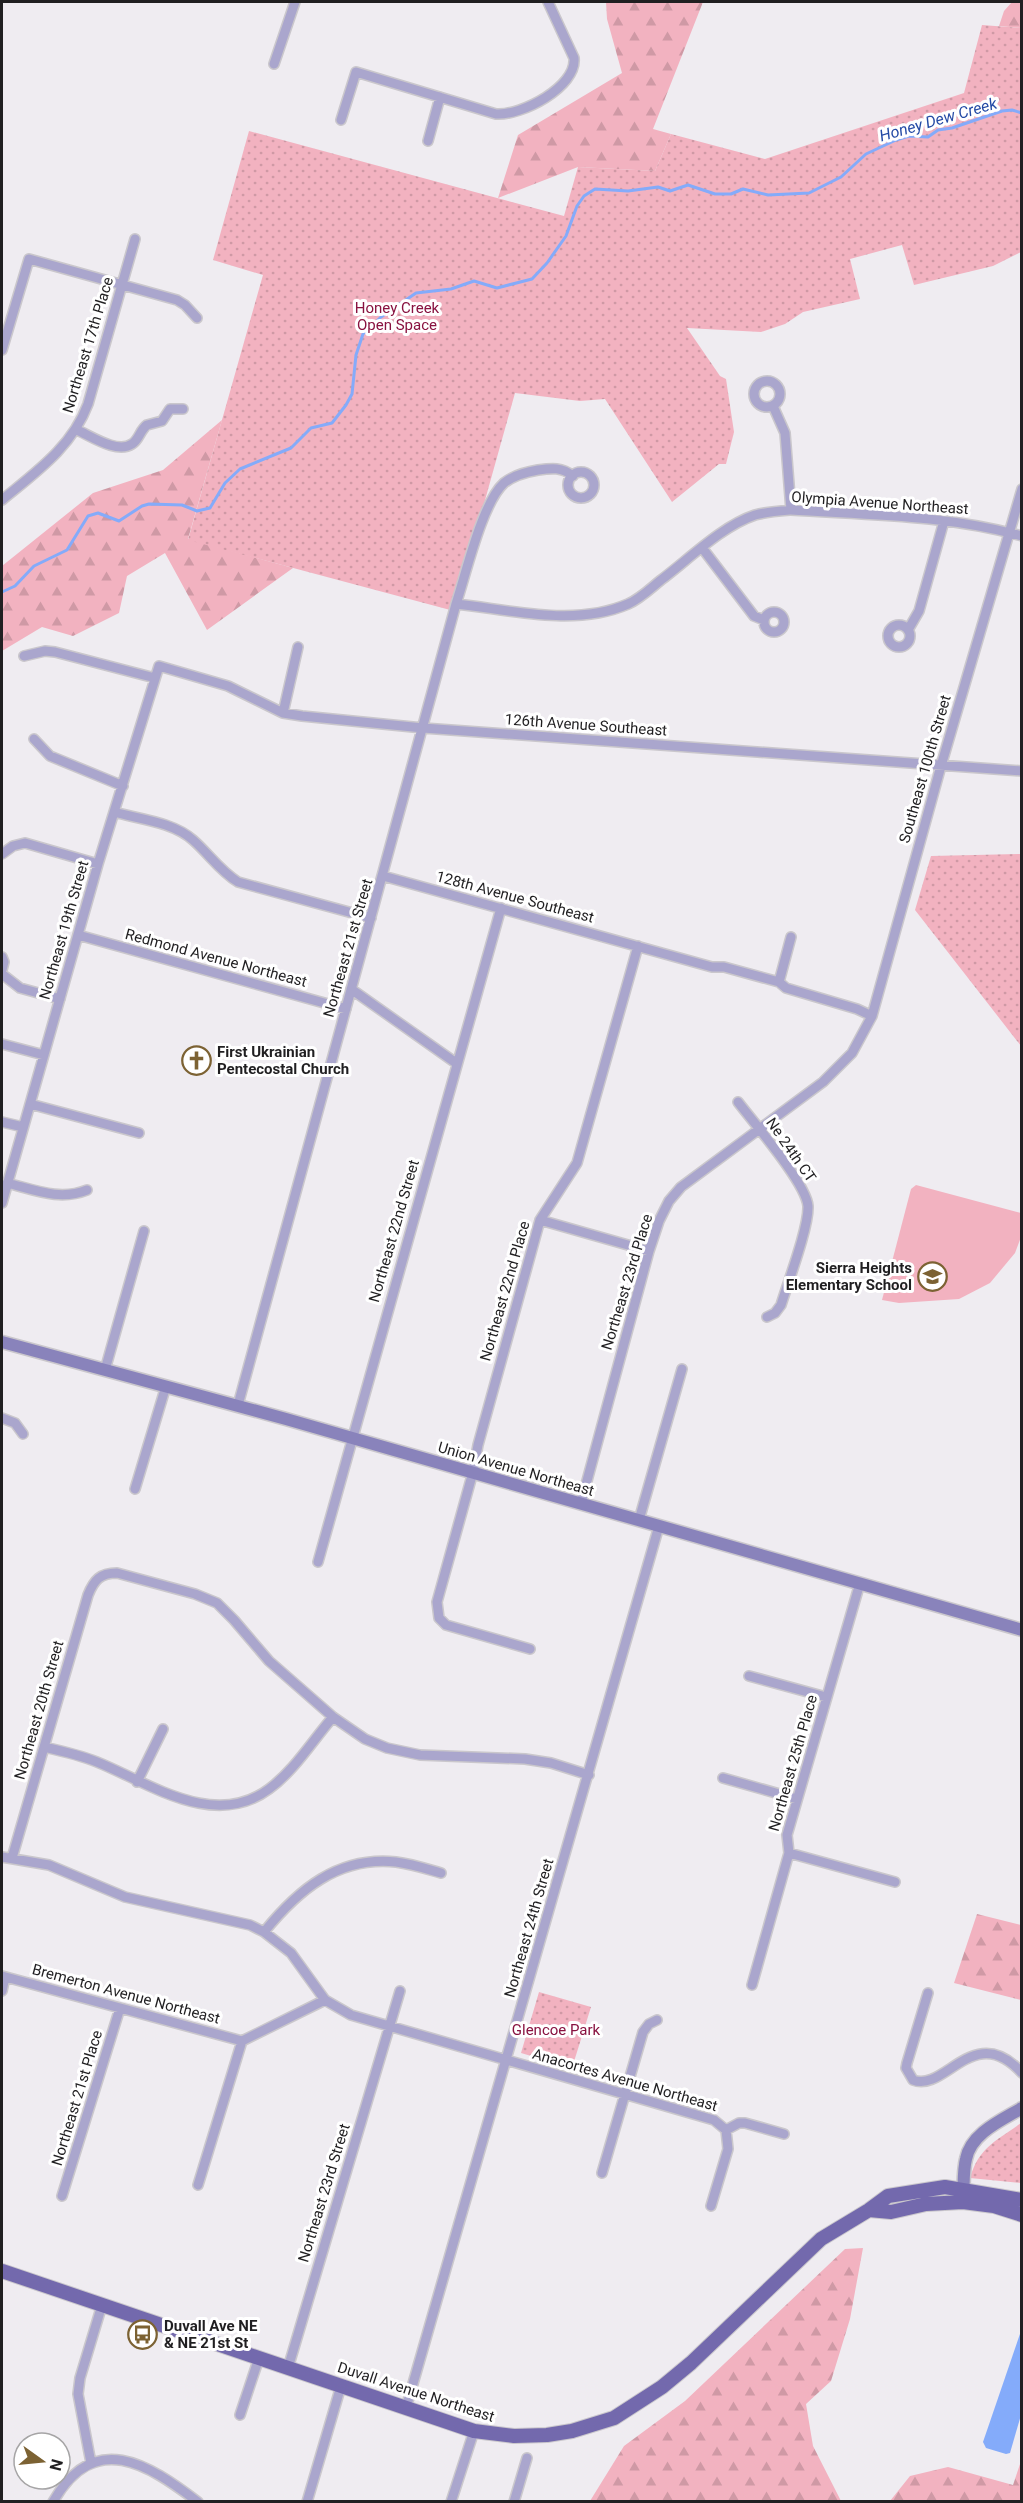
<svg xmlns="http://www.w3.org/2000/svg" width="1023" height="2503" font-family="Roboto,sans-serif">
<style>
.grass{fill:#f2b2c0}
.forest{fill:url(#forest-firs)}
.park{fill:url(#park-dots)}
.water{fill:#84abfa}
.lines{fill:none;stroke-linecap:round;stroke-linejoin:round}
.stream{stroke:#84abfa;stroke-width:3}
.street-casing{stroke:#cac7cc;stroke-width:12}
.secondary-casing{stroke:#cac7cc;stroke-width:15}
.primary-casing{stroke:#cac7cc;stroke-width:16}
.street{stroke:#aaa6cd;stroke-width:9}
.secondary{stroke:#8983bb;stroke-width:12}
.primary{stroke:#7369ad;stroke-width:14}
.labels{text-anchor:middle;stroke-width:6;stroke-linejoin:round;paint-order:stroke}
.park-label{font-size:15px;fill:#881240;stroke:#fff}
.street-label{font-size:15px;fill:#201f21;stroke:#fff}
.poi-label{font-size:15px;font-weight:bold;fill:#201f21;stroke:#fff;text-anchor:start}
.water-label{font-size:16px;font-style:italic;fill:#244aa5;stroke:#fff}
</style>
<defs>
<pattern id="forest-firs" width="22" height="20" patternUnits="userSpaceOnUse" patternTransform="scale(1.5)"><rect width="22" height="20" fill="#f2b2c0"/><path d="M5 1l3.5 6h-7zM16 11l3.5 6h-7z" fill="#cf99a5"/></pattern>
<pattern id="park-dots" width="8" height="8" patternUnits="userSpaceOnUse" patternTransform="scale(1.5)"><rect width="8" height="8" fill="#f2b2c0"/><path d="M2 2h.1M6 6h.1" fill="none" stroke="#cf99a5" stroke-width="1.8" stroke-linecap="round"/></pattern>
</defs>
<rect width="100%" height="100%" fill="#efecf1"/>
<path class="grass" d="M916,1185L1021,1213V1237L1015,1253L990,1283L959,1299L899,1303L882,1300L911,1189Z"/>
<path class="forest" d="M606,2H703L653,129L671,134L655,171L578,167L498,198L518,135L622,73L607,19Z
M1012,2H1021V28L999,26L1004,11Z
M222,420L188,539L293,568L207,630L165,553L127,576L119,613L73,636L42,627L2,651V566L93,493L163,470Z
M977,1914L1021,1925V2000L954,1983Z
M863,2248L850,2319L831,2381L806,2404L813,2446L841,2501H590L624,2446L685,2401L845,2249Z
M1021,2461V2501H886H890L910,2476L948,2467L1013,2485Z"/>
<path class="park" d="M982,25L1021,28V252L993,266L914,285L902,245L850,259L860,299L803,312L785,324L761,332L687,328L720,376L726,379L734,432L726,464H719L672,502L605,399L580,401L515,393L454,611L188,540L263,275L213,260L249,131L564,216L578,167L655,171L671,134L765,159L964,93Z
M1021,854H1022L1021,1046L915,910L931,856Z
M539,1992L591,2007L572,2068L521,2053Z
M1021,2123V2183L970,2178C979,2147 996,2141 1021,2123Z"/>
<path class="water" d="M1021,2331V2415L1010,2453L1006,2454L986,2448L983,2442Z"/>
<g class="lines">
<path class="stream" d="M2,592L15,586L34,566L67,550L88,516L98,513L119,521L142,506L149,504L182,505L197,511L210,508L225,483L240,469L291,448L311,428L332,423L346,405L352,394L356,355L363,334L381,317L416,293L451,289L474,281L497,288L532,279L547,263L566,236L577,206L584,196L595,189L628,191L658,187L670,191L688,185L715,194H731L743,189L768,195L809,193L841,177L866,154L896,140L909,136L928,137L938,130L952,128L1002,111L1012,110L1022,113"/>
<defs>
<path id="street" d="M274,64L295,2
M341,120L356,72L496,114C521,116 577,87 574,58L548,2
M428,141L440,97
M2,350L29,259L177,300L185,305L197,318
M754 394a13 13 0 1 1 26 0a13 13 0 1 1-26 0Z
M773,406L785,433L791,510
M77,430C91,436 117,454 132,444C139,440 140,430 147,425L162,421L170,409H183
M568 485a13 13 0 1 1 26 0a13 13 0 1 1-26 0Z
M2,500C36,472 72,447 88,404L135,239
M703,549L754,616L764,620
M456,604C512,610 575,627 628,604C640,599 651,588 661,580C689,559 722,526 755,515C766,512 779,511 791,510C868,515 947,515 1022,536
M764 622a10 10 0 1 1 20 0a10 10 0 1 1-20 0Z
M888 636a11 11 0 1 1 22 0a11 11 0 1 1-22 0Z
M908,630L919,611L944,521
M24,656L45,651L55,652L155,678
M283,713L298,647
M34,739L50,756L123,786
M114,812C139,819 173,822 193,840C209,854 220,871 238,882L371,918
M2,854L13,846L25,843L98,864
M383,876L712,967H724L779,982L786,988L857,1009L872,1016
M78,935L346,1009
M2,957L4,962L2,970
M2,974L20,988L60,999
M779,982L791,937
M351,989L456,1063
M2,1044L44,1055
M738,1102C754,1123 806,1183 808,1206C809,1227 788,1282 781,1305L775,1313L767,1317
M30,1104L139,1133
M2,1122L23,1127
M7,1183C35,1190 60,1201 87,1190
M2,1203L98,864L159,666L228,686L283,713L302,716L423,728L1022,771
M540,1220L649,1251
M105,1370L144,1231
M238,1405L456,604C466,574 482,503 504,483C514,475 526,472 538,470C552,468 562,467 573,476
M2,1418L15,1423L23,1434
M135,1489L166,1386
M581,1503L649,1251L659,1221L669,1201L681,1187L823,1082L852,1053L872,1016L941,766L1022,489
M639,1520L682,1369
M318,1562L501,908
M530,1649L446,1625L439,1618L437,1602L473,1472L478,1445L540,1220L577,1163L638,946
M749,1676L826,1697
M44,1747C62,1751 80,1755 97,1762C149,1783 214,1830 269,1789C294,1771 313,1740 333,1717
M723,1778L797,1799
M137,1782L163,1729
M789,1853L895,1882
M2,1857L49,1865L125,1897L250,1925L264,1932L291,1953L325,2000L351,2015L714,2120L726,2130L739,2123H745L784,2134
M12,1858L88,1595C94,1580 100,1573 117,1573L195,1594L217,1603L234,1620L269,1661L333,1717L365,1739L387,1748L420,1755L525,1759L551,1763L589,1775
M264,1932C298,1890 338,1856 396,1862C412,1864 427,1869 441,1873
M2,1976L242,2041
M752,1985L789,1853L787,1835L860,1583
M2,1991L5,1977
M928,1993L907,2063L906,2068L913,2080C945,2093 974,2020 1022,2073
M242,2041L325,2000
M602,2173L643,2032L649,2024L657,2020
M198,2185L242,2041
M62,2196L120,2008
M711,2206L728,2149L726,2130
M288,2368L400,1991
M406,2408L659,1526
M240,2415L259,2358
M91,2463L78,2394L80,2378L102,2305
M53,2502C94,2429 148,2464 198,2502
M307,2502L341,2386
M451,2502L474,2431
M514,2502L527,2458"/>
<path id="secondary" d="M2,1342L286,1419L1022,1630
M963,2198C964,2185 963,2171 966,2159C971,2133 1002,2120 1022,2108"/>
<path id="primary" d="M869,2210L891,2212L926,2204L963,2202L994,2206L1022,2215
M2,2271L474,2431L514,2436L547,2435L572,2431L614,2418L662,2387L691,2363L821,2239L869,2210L888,2196L945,2187L1022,2200"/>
</defs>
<use href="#street" class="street-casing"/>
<use href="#secondary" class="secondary-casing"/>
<use href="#primary" class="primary-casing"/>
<use href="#street" class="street"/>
<use href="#secondary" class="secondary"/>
<use href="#primary" class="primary"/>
</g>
<defs>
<symbol id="church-ring" viewBox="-11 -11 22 22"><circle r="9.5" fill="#fff" stroke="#7c6233" stroke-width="1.5"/><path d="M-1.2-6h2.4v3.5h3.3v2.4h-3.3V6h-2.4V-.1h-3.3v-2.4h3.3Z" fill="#7c6233"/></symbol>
<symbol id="school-ring" viewBox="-11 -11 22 22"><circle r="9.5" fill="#fff" stroke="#7c6233" stroke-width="1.5"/><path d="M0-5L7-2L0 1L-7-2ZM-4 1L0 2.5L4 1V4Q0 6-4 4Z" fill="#7c6233"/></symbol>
<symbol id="bus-ring" viewBox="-11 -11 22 22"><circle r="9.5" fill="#fff" stroke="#7c6233" stroke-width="1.5"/><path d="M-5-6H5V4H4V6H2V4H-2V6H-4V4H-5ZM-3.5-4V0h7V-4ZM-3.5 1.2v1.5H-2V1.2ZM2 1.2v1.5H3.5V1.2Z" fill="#7c6233"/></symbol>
</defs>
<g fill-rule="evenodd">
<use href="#church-ring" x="180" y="1044" width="33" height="33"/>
<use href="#school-ring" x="916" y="1260" width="33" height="33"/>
<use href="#bus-ring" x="126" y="2318" width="33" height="33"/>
</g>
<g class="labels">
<g class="park-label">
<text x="397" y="313">Honey Creek<tspan x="397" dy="17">Open Space</tspan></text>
<text x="556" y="2035">Glencoe Park</text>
</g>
<g class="street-label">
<text transform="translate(88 345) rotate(-73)" y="5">Northeast 17th Place</text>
<text transform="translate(880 503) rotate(4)" y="5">Olympia Avenue Northeast</text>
<text transform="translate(586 725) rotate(4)" y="5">126th Avenue Southeast</text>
<text transform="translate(925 769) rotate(-74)" y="5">Southeast 100th Street</text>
<text transform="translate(515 897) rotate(15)" y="5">128th Avenue Southeast</text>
<text transform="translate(64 930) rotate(-74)" y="5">Northeast 19th Street</text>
<text transform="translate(348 948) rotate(-74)" y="5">Northeast 21st Street</text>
<text transform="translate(216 958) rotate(15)" y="5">Redmond Avenue Northeast</text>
<text transform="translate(791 1150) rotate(55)" y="5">Ne 24th CT</text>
<text transform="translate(394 1231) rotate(-74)" y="5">Northeast 22nd Street</text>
<text transform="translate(627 1282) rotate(-73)" y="5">Northeast 23rd Place</text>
<text transform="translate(505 1291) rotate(-74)" y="5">Northeast 22nd Place</text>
<text transform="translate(516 1469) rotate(16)" y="5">Union Avenue Northeast</text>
<text transform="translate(39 1710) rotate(-74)" y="5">Northeast 20th Street</text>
<text transform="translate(793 1763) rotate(-74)" y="5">Northeast 25th Place</text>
<text transform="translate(529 1928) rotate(-74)" y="5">Northeast 24th Street</text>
<text transform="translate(126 1994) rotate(15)" y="5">Bremerton Avenue Northeast</text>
<text transform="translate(625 2080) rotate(16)" y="5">Anacortes Avenue Northeast</text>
<text transform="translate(77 2098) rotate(-73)" y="5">Northeast 21st Place</text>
<text transform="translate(324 2193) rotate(-73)" y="5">Northeast 23rd Street</text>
<text transform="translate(416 2392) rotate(18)" y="5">Duvall Avenue Northeast</text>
</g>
<g class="poi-label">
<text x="217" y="1057">First Ukrainian<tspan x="217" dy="17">Pentecostal Church</tspan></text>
<text x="912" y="1273" text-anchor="end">Sierra Heights<tspan x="912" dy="17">Elementary School</tspan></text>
<text x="164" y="2331">Duvall Ave NE<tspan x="164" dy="17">&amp; NE 21st St</tspan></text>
</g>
<g class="water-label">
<text transform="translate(938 119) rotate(-16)" y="6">Honey Dew Creek</text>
</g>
</g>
<rect width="1023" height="2503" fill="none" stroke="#201f21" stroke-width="6"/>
<g transform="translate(42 2461) rotate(105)"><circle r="28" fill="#ffffff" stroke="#a6a5a6" stroke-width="1.5"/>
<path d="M0-4.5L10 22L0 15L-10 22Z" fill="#7c6233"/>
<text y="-9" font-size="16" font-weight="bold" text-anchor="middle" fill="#201f21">N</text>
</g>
</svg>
